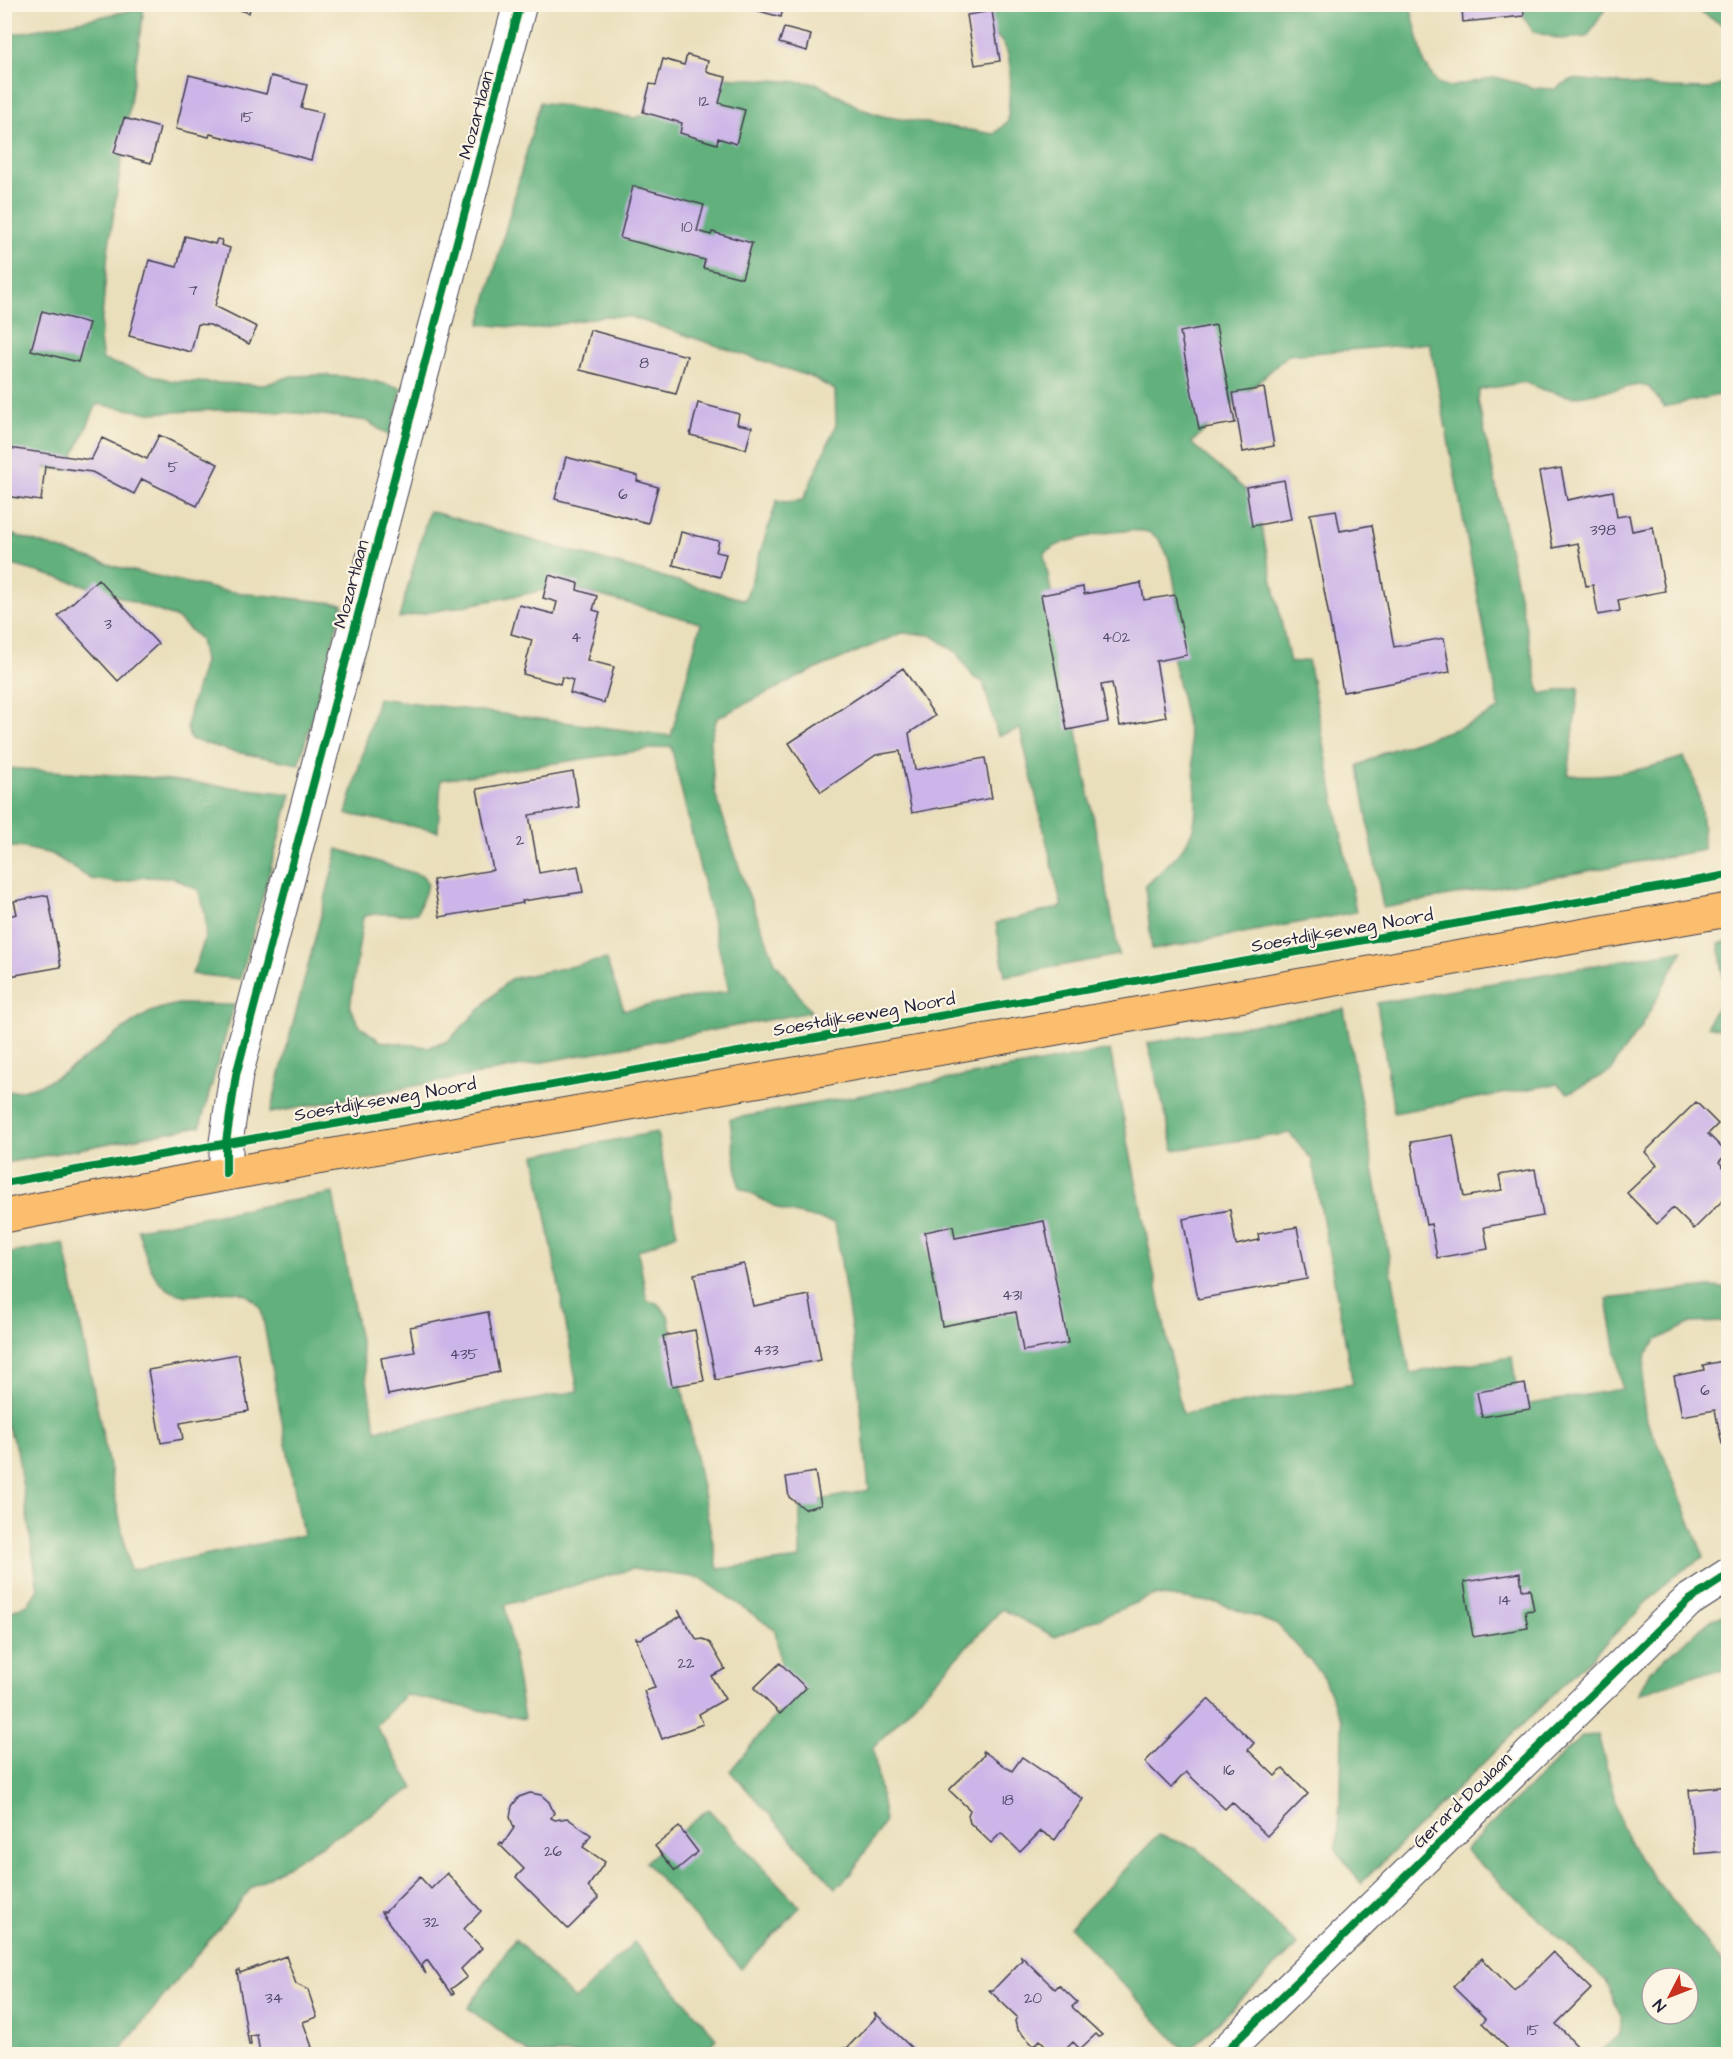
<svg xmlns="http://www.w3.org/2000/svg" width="1733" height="2059" font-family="'Architects Daughter',sans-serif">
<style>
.forest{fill:#62b17d;stroke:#426a5c;stroke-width:1.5;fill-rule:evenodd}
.building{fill:#ccb5e8}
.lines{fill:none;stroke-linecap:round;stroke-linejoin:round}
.minor-casing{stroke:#403e4e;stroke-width:35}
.major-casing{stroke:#403e4e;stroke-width:35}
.minor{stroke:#fff;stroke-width:33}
.major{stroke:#fabe6e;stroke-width:33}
.cycleway-casing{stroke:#fcf5e5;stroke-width:11}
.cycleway{stroke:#00873e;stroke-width:8}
.labels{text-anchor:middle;stroke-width:4.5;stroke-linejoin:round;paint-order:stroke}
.number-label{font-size:15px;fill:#4c4766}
.street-label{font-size:18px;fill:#22223b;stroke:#fcf5e5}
</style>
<rect width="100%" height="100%" fill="#fcf5e5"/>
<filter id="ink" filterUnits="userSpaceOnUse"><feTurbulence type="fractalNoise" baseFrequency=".0167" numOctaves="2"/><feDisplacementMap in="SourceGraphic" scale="12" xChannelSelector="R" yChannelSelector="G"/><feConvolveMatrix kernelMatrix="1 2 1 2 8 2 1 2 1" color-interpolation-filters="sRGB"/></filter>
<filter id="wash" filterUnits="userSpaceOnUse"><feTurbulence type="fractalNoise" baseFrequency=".008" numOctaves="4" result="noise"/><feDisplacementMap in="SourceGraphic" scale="24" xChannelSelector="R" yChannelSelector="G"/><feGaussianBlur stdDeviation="1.35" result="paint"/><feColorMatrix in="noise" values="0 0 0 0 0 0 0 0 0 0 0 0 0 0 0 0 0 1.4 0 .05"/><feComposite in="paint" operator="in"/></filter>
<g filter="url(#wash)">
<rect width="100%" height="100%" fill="#eadfbb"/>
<path class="forest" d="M938,4L1410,5L1424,62L1437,83L1450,87L1496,77L1535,88L1555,89L1572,79L1668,88L1709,89L1728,82V393L1664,407L1649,387L1639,385L1573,397L1543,390L1525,382L1479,390L1478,401L1540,694L1579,687L1568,775C1612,777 1643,770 1684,757C1701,787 1703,816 1703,850L1383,908L1358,766L1385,752L1470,724L1499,709L1430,343L1288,355L1191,443L1251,495L1260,520L1290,663L1308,660L1356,912L1152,950L1145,887C1160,871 1184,853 1192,831C1207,790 1176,678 1167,632L1178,622C1177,599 1174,544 1150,533C1139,528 1107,532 1095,535C1077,539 1059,541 1044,554L1119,955L1005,976L996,923L1062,907L1020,729L998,736L983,682L974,678L956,652L931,635L902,633L809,672L717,718L710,741L715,793L746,888L775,962L811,1012L270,1113L338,849L423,876L428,885L417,913C399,917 380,910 363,917L350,1008L360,1026L380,1041L428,1047L448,1041L510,979L606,959L624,1010L729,991L671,746L441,780L438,831L346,814L378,698L671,736L701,623L579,590H546L399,618L429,511L745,600L777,500L786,502L803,500L836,425L835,390L811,377L631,317L604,316L533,329L480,324L540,102L634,118L654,112L722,77L816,83L862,109L882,116L994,134L1008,121C1008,100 1013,75 1008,55C1002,28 960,12 938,4Z
M1521,5H1608L1587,37L1560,39L1534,32L1524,18Z
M1688,5H1728V28Z
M144,8L108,252L100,340L103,360L172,381L264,385L291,376L322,375L360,378L402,388L390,436L367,421L323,415L237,409L150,413L97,404L68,469L5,467L4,36Z
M4,532L124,569L225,591L343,604L299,764L230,751L190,739L187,728L189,713L204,662L200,639L177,618L101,590L5,563Z
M5,768L144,777L291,794L240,979L192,974C206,939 212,926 198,890L174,878L144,877L117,883L91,879L52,854L20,847H5Z
M1728,942V1031L1708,1026L1712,1014L1726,997L1719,943Z
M1683,950L1640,1029L1616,1061L1612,1071L1568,1093L1557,1084L1394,1113L1377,1003Z
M178,1004L234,1005L200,1126L5,1163V1092C63,1091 103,1036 151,1012C159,1008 170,1006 178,1004Z
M1344,1009L1410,1373L1512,1357L1519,1406L1622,1389L1607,1299L1709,1287L1728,1288V1322L1691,1323L1657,1340L1646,1354L1642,1390L1646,1421L1661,1449L1704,1557L1675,1575L1361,1883L1336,1850L1341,1792L1342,1721L1321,1673L1278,1625L1218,1603L1154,1595L1055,1637L1002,1609L873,1748L885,1821L852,1872L836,1888L730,1771L787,1702L775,1630L701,1578L632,1569L505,1605L524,1719L405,1695L376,1726L414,1788L252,1887L117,2054H5L4,1615L29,1603L38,1589L17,1449L5,1421V1254L64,1243L130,1570L303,1535L261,1308C257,1304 252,1298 247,1295C217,1282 186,1312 159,1281C148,1269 143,1244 137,1229L333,1193L376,1430L578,1391L535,1155L657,1132L677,1234L638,1251L647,1301L657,1303L668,1315L718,1569L800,1559V1504L869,1490L855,1353L835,1223L781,1210L739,1187L730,1119L1110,1050L1182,1414L1353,1384L1312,1160L1290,1133L1174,1150L1148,1043Z
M1728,1613V1670L1701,1673L1638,1695L1650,1671L1711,1620Z
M1598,1735L1622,1827L1639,1859L1719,1959L1728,1974V2054H1597L1620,2034L1622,2016L1606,1981L1465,1850L1582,1736ZM1652,1978H1688V2014H1652Z
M708,1809L800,1907L741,1969L645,1862Z
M1158,1835L1197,1848L1297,1945L1187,2053L1070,1927Z
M515,1939L575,2000L634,1942L717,2039L703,2054H530L468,2008Z"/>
<g id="blocks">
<path class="building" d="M223,4H251L249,13Z
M856,4H882V6L857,9Z
M1431,4H1523L1524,16L1463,22L1462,8L1432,11Z
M737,5H784L781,17Z
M992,11L1000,61L975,65L967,15Z
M784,28L811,35L807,51L779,43Z
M687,55L708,61L706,69L709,73L726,77L719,103L745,110L736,144L718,138L717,144L680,133L682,123L643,112L650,84L656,85L663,59L684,65Z
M189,75L266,94L271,76L307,85L301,108L323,113L311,160L210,134L209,137L176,129Z
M124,118L160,128L151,163L114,153Z
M633,186L704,205L697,231L711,235L712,232L752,243L742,278L703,268L705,260L620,238Z
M185,236L215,244L217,239L222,240L221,245L230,248L215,306L257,327L249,344L210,325L198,324L191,352L129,336L149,260L177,267Z
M42,311L89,323L78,362L31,350Z
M1216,325L1235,423L1199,429L1180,332Z
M590,330L687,356L676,394L580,370Z
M1264,388L1274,446L1243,452L1233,393Z
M698,403L739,414L737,424L752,427L746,449L690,435Z
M159,435L218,464L197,506L142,479L134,494L92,472L45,466L41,501L4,496L9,448L91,460L102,438L147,459Z
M566,457L638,476L637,481L658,487L648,523L555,499Z
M1561,468L1567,500L1613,491L1617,517L1629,515L1632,531L1653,527L1665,591L1618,600L1620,611L1598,615L1593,585L1586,586L1578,543L1553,548L1539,472Z
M1284,480L1291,519L1252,526L1246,487Z
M1336,510L1340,531L1372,525L1394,647L1444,638L1450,672L1343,692L1310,514Z
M681,532L719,541L716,552L726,554L720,577L673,565Z
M549,575L578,583L577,590L597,596L593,610L600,612L587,660L614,667L604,703L570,693L573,680L562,677L560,684L523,674L532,640L511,634L519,605L554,614L557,602L543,598Z
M98,579L158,644L118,681L58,616Z
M1141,583L1144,600L1175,595L1187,655L1156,661L1166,717L1120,726L1112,683L1101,685L1108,722L1067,730L1041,595L1083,587L1084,594Z
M903,668L935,716L909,733L915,770L985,758L992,798L912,813L900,751L876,755L821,792L789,743Z
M573,772L579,807L529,815L539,873L578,866L583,892L522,901L523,903L440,917L433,880L493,870L477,789Z
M48,895L61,967L4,977V917L17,914L14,901Z
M1696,1102L1718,1124L1708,1134L1727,1153L1719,1162L1728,1172V1195L1694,1229L1673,1208L1657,1224L1627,1193L1657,1165L1645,1152Z
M1453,1135L1464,1197L1502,1190L1499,1175L1535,1169L1543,1216L1484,1227L1488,1249L1437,1258L1431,1224L1426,1225L1411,1142Z
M1230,1210L1236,1245L1259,1240L1258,1234L1297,1227L1307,1279L1198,1299L1183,1219Z
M1044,1221L1068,1343L1023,1351L1016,1312L942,1326L925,1232L953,1226L955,1238Z
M744,1264L753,1306L809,1295L821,1360L716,1380L694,1274Z
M488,1312L499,1372L388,1395L381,1358L415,1352L410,1327Z
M695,1330L704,1381L672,1386L663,1336Z
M238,1354L249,1411L180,1423L183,1439L161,1443L148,1370Z
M1728,1360V1443L1722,1444L1715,1410L1682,1416L1674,1376L1704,1370L1703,1365Z
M1525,1384L1530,1409L1482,1417L1477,1392Z
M815,1472L821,1505L805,1509L789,1497L786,1477Z
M1520,1573L1522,1590L1530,1589L1534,1610L1525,1611L1528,1628L1473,1637L1464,1582Z
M678,1610L697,1640L703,1639L710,1643L725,1669L711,1676L725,1699L699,1714L703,1724L662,1739L644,1691L655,1688L636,1638L640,1639L681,1616Z
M780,1663L806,1688L780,1714L754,1688Z
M1208,1699L1254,1743L1248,1750L1275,1776L1283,1769L1308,1794L1267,1836L1232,1802L1225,1809L1186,1772L1171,1788L1145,1762Z
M983,1751L1012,1771L1022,1757L1083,1799L1055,1840L1041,1831L1020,1852L1001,1833L991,1843L970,1823L968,1815L970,1810L949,1790L984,1755Z
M1728,1786V1851L1695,1854L1689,1790Z
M530,1793L541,1795L549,1802L554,1813L551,1818L555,1820L567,1818L591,1835L583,1847L605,1862L588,1887L599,1898L568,1929L516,1877L524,1869L499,1844L501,1842L503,1844L514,1828L510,1817L512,1806L519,1797Z
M679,1827L698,1852L675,1871L655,1846Z
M447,1873L481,1911L464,1929L482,1948L461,1969L467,1977L451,1989L454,1993L452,1995L427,1960L422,1965L426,1974L381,1912H385L420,1877L431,1889Z
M1553,1952L1591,1989L1556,2024L1580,2049L1575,2054H1513L1482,2023L1486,2019L1453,1987L1482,1958L1514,1991Z
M1020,1955L1055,1989L1059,1985L1077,2002L1072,2007L1102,2035L1099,2037L1096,2034L1080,2049L1073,2042L1061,2054H1054L1040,2040L1034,2046L1017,2029L1015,2021L1017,2017L989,1990H993L1022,1960Z
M286,1956L296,1984L308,1990L317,2017L303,2022L312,2047L291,2054H260L257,2035L250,2036L251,2045H249L237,1971L239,1970L240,1973Z
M874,2012L898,2035L918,2054H840L845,2049L843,2048H847L876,2017Z"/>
</g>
</g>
<g filter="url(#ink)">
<use href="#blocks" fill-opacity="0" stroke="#403e4e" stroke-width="1.5"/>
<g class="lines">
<defs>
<path id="minor" d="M226,1174V1142L236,1075L520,4
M1223,2054L1688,1601L1728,1575"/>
<path id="major" d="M4,1216L226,1174L1728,910"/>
</defs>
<use href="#minor" class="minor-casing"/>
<use href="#major" class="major-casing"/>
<use href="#minor" class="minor"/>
<use href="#major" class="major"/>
<defs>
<path id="cycleway" d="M226,1174V1142L236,1075L520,4
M4,1183L1728,875
M1223,2054L1688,1601L1728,1575"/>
</defs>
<use href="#cycleway" class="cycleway-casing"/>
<use href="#cycleway" class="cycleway"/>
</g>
</g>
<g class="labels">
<g class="number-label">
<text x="704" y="106">12</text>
<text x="247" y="122">15</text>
<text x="687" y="232">10</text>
<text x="193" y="295">7</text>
<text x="644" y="368">8</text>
<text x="173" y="472">5</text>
<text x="623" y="499">6</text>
<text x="1603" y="535">398</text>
<text x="108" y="629">3</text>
<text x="576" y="642">4</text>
<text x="1116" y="642">402</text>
<text x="520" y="845">2</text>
<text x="1012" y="1300">431</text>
<text x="766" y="1355">433</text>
<text x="464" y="1359">435</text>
<text x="1705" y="1395">6</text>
<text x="1505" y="1605">14</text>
<text x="686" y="1668">22</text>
<text x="1229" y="1775">16</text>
<text x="1008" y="1805">18</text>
<text x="553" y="1856">26</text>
<text x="431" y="1927">32</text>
<text x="274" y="2003">34</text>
<text x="1033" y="2003">20</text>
<text x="1533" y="2035">15</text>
</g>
<g class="street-label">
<text transform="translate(476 115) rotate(-75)" y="6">Mozartlaan</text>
<text transform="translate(351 584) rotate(-75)" y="6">Mozartlaan</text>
<text transform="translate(1342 930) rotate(-10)" y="6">Soestdijkseweg Noord</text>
<text transform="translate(864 1014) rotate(-10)" y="6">Soestdijkseweg Noord</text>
<text transform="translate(385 1099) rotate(-10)" y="6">Soestdijkseweg Noord</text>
<text transform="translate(1462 1800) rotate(-44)" y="6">Gerard Doulaan</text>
</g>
</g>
<rect width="1733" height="2059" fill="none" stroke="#fcf5e5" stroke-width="24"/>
<g transform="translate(1670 1996) rotate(228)"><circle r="28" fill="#fcf5e5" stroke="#a5a1a1" stroke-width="1.5"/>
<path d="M0-4.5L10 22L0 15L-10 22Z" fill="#c8321e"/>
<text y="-9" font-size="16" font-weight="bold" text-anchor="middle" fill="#22223b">N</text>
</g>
</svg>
